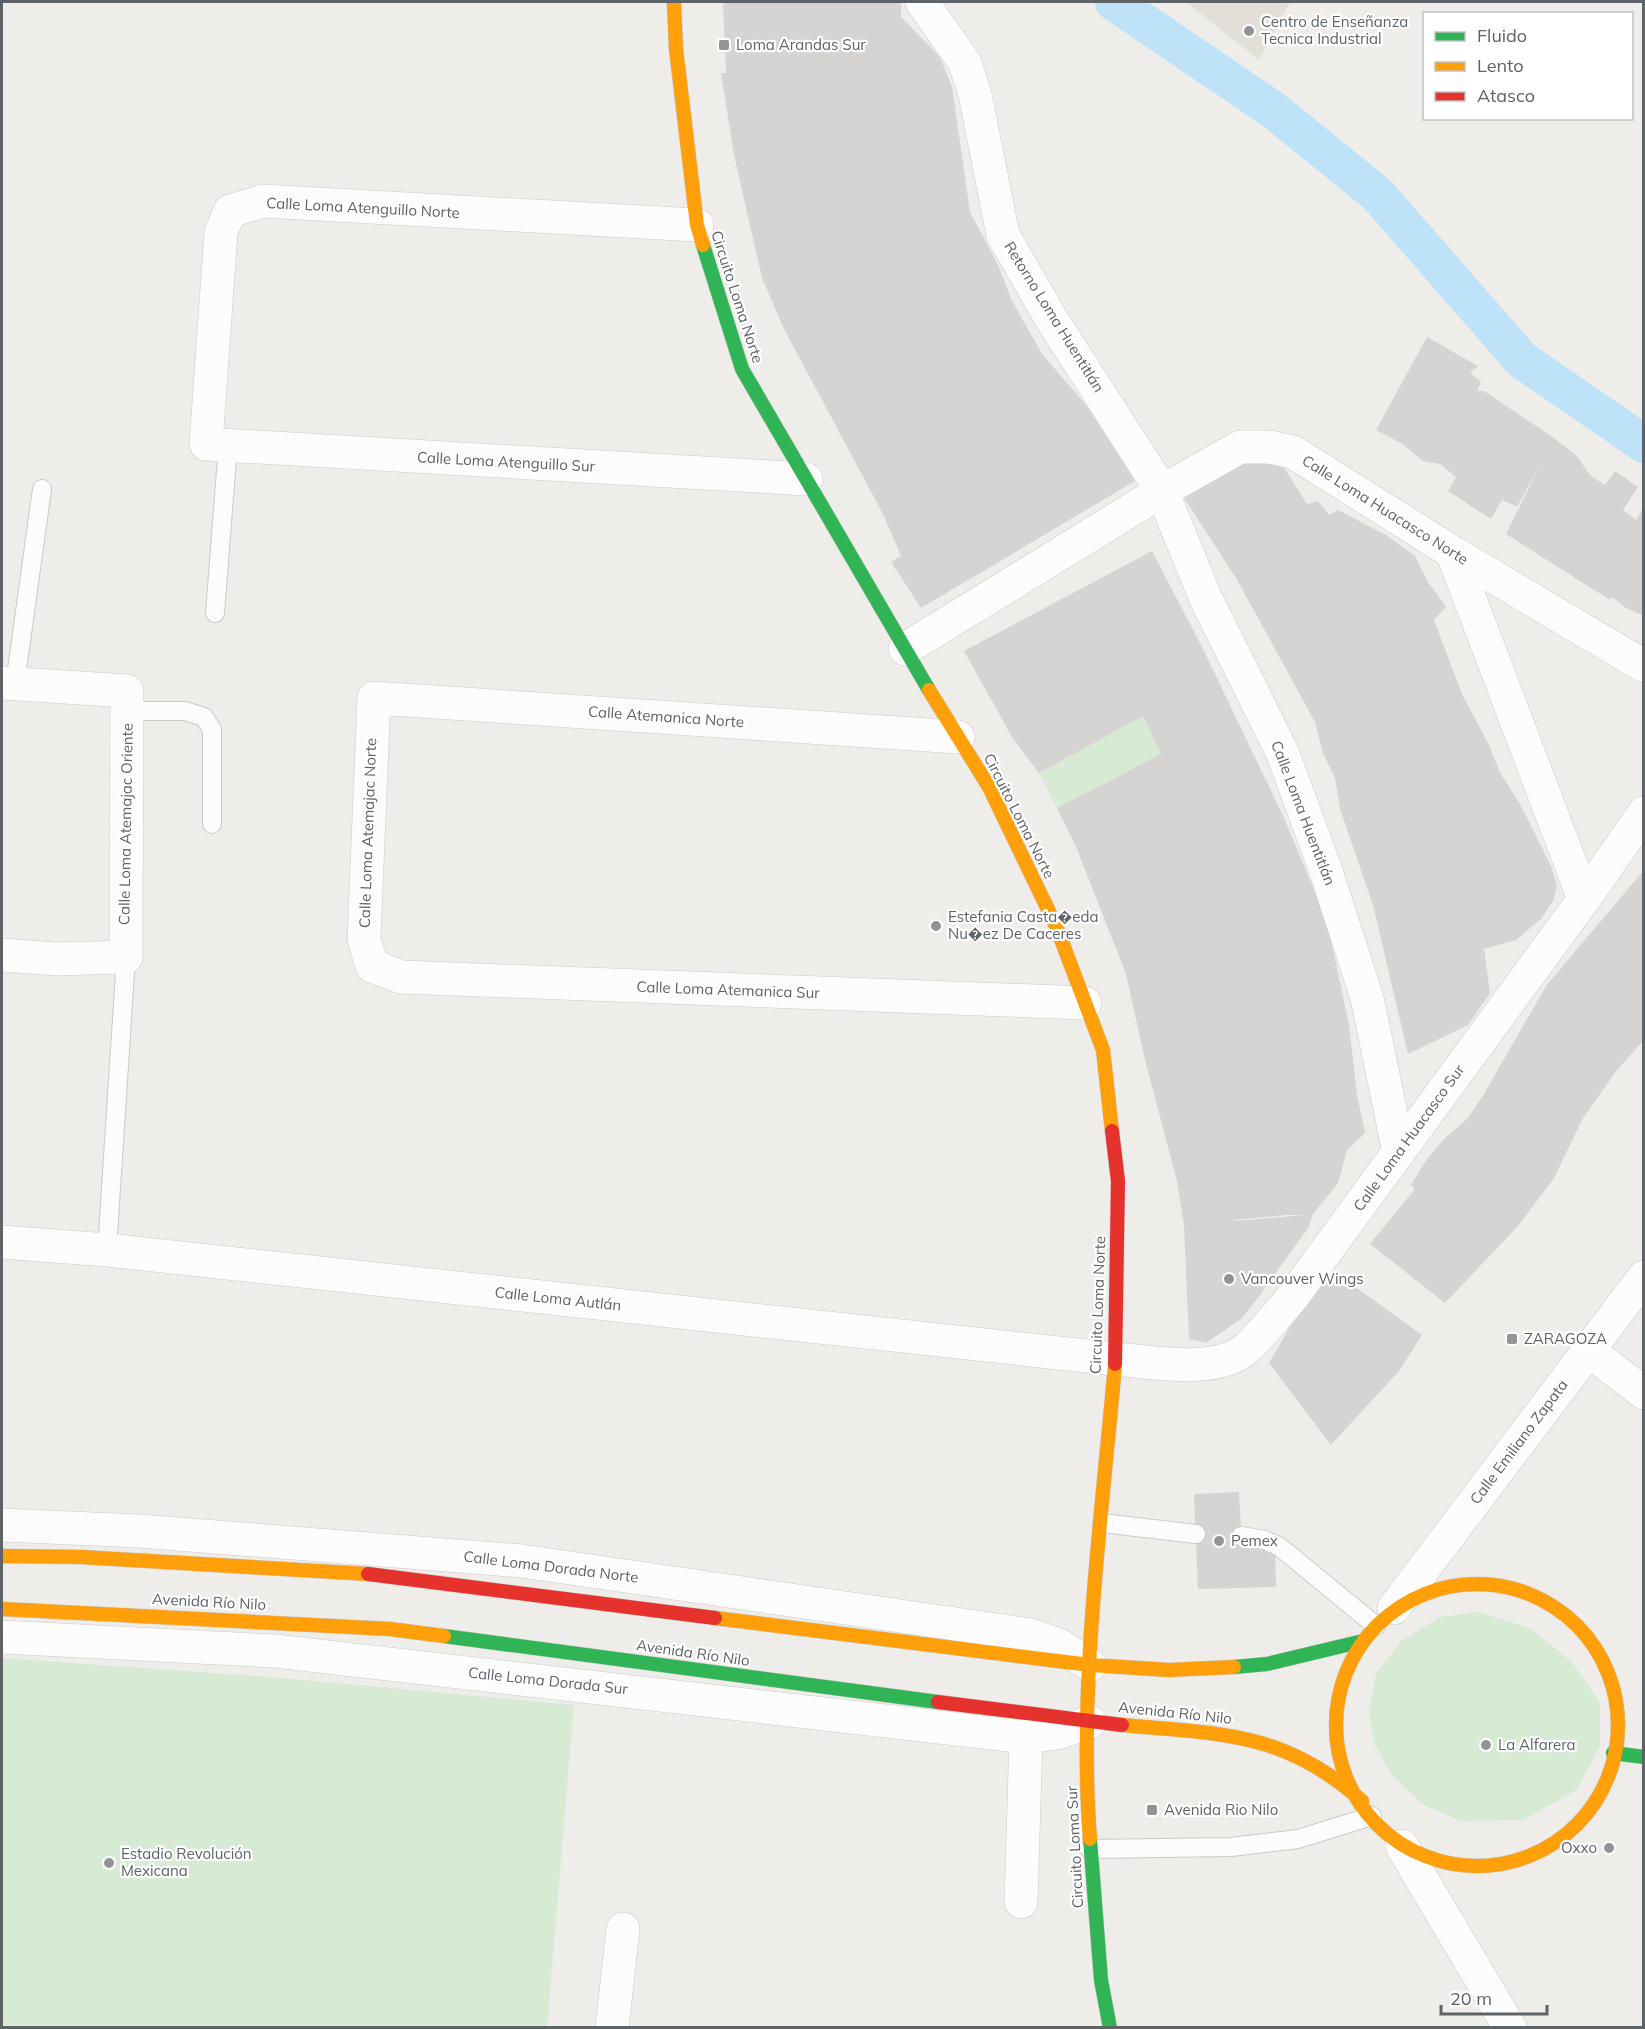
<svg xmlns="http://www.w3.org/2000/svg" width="1645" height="2029" font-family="Mulish,sans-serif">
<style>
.education{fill:#e2dfd9}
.green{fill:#d7ebd4}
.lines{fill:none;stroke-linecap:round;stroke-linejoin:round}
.canal{stroke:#bee3f8;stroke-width:38}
.building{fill:#d6d4d2;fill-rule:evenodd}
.lane-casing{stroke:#cacaca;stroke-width:20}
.street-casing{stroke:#cacaca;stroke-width:34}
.fast-casing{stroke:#cbcbcb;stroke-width:15}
.slow-casing{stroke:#cbcbcb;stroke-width:15}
.jam-casing{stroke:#cbcbcb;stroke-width:15}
.lane{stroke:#fdfcfc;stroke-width:18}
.street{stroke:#fdfcfc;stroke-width:33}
.fast{stroke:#30b455;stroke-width:14}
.slow{stroke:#ff9f0a;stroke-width:14}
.jam{stroke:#e5322d;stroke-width:14}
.poi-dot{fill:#919395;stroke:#fff;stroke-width:2}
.labels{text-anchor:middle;stroke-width:4.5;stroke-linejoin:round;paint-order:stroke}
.poi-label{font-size:15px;fill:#5e6368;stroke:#fff;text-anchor:start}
.street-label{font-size:15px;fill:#5e6368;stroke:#fff}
</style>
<rect width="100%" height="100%" fill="#efede9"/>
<path class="education" d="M1186,2H1290L1259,60Z"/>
<path class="green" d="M1143,716L1161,754L1057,808L1039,773Z
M1478,1612L1530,1628L1572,1662L1600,1703V1746L1577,1790L1523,1820L1460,1821L1422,1804L1391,1774L1374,1743L1369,1711L1376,1674L1401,1641L1440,1617Z
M2,1658L271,1677L574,1705L547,2027H2Z"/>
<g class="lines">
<path class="canal" d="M1114,2L1272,109L1377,194L1522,360L1644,444"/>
</g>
<path class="building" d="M723,2H901V17L940,57L952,87L970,212L999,267L1012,301L1042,354L1087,406L1135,481L921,608L891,562L901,556L883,514L784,329L762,278L734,155L721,73H726Z
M1427,337L1478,366L1470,373L1481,382L1477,391H1484L1554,438L1576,455L1590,475L1605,485L1615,471L1638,487L1623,510L1636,520L1644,507V616L1626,608L1612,597L1610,600L1506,534L1541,463L1517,507L1502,500L1491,519L1448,491L1456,477L1440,464L1423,461L1403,444L1376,430Z
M1237,456L1278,458L1307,504L1318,501L1329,515L1338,510L1386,535L1415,556L1428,582L1446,607L1434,620L1462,694L1490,747L1500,773L1520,804L1551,866L1557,886L1553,901L1541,919L1516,940L1484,949L1490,993L1468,1025L1408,1054L1373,905L1340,809L1335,778L1323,753L1315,722L1236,578L1182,495Z
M1152,551L1202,647L1284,818L1327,921L1349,1025L1357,1095L1365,1133L1347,1150L1338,1183L1313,1214L1308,1228L1257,1299L1241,1319L1206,1343L1189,1339L1184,1226L1177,1181L1145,1060L1126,974L1077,849L1057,808L1161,754L1143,716L1039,773L1012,737L964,651ZM1286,1215H1305L1234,1221V1220Z
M1644,870V1040L1617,1070L1583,1118L1554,1178L1519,1225L1445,1303L1370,1244L1415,1189L1411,1185L1427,1159L1445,1138L1467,1119L1484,1094L1546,986Z
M1336,1273L1422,1335L1399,1371L1331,1445L1269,1363L1305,1301Z
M1239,1492L1242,1546H1275L1276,1587L1198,1589L1194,1494Z"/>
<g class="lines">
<defs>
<path id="lane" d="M215,613L228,445
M15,684L42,489
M127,711H185L204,717L212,730V824
M107,1250L126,957
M1102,1523L1196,1534
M1241,1536L1265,1540L1280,1547L1376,1626
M1090,1849L1231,1847L1298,1839L1372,1816"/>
<path id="street" d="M922,2L965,63L975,94L1003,235L1052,320L1162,491L1206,599L1283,754L1327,874L1367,998L1399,1152
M697,225L263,201L230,211L221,232L206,444L806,479
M1452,552L1584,899
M905,649L1162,491L1240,447H1269L1293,452L1452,552L1644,666
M2,683L127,691L126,957L56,959L2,955
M958,737L374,698L364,939L372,966L401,977L1085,1003
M2,1242L107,1250L1115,1359C1152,1362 1217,1375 1247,1348C1263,1333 1277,1315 1291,1299L1584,899L1644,813
M1589,1351L1644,1393
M2,1525L139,1531L522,1561L1031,1635L1059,1645L1090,1665
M1394,1608L1644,1277
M2,1637L275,1651L1026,1737L1058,1733L1090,1722
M1402,1846L1510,2028
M1021,1902L1026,1737
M612,2028L623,1929"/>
<path id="fast" d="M703,245L742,369L929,690
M444,1636L938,1702
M1234,1667L1267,1664L1363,1641
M1613,1753L1644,1757
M1090,1839L1101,1980L1110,2028"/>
<path id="slow" d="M674,2L676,49L697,225L703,245
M929,690L989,787L1056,926L1103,1050L1112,1131
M2,1556L81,1557L368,1574
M1336 1725a141 141 0 1 1 282 0a141 141 0 1 1-282 0Z
M2,1609L390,1629L444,1636
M715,1618L1090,1665L1169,1670L1234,1667
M1122,1725C1220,1734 1284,1731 1362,1801
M1090,1839C1078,1686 1102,1517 1115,1364"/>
<path id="jam" d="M1112,1131L1118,1181L1115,1364
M368,1574L715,1618
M938,1702L1122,1725"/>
</defs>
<use href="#lane" class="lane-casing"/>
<use href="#street" class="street-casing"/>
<use href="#fast" class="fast-casing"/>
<use href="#slow" class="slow-casing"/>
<use href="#jam" class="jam-casing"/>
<use href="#lane" class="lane"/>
<use href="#street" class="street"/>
<use href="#fast" class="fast"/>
<use href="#slow" class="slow"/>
<use href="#jam" class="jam"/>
</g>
<g class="poi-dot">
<circle cx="1249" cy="31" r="6"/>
<rect x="718" y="39" width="12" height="12" rx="3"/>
<circle cx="936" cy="926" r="6"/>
<circle cx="1229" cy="1279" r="6"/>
<rect x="1506" y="1333" width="12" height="12" rx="3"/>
<circle cx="1219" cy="1541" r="6"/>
<circle cx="1486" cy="1745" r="6"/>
<rect x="1146" y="1804" width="12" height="12" rx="3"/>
<circle cx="1609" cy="1848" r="6"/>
<circle cx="109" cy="1863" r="6"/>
</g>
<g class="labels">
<g class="poi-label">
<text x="1261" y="27">Centro de Enseñanza<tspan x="1261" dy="17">Tecnica Industrial</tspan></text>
<text x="736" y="50">Loma Arandas Sur</text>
<text x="948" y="922">Estefania Casta�eda<tspan x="948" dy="17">Nu�ez De Caceres</tspan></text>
<text x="1241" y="1284">Vancouver Wings</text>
<text x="1524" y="1344">ZARAGOZA</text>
<text x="1231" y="1546">Pemex</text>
<text x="1498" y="1750">La Alfarera</text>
<text x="1164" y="1815">Avenida Rio Nilo</text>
<text x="1597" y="1853" text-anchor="end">Oxxo</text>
<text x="121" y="1859">Estadio Revolución<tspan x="121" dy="17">Mexicana</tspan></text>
</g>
<g class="street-label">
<text transform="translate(363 208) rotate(3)" y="5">Calle Loma Atenguillo Norte</text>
<text transform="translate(737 297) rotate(72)" y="5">Circuito Loma Norte</text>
<text transform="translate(1054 317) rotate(58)" y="5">Retorno Loma Huentitlán</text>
<text transform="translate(506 462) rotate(3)" y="5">Calle Loma Atenguillo Sur</text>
<text transform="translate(1385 510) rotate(32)" y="5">Calle Loma Huacasco Norte</text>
<text transform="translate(666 717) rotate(4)" y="5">Calle Atemanica Norte</text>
<text transform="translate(1303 813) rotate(69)" y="5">Calle Loma Huentitlán</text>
<text transform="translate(1019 816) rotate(63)" y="5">Circuito Loma Norte</text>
<text transform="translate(126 824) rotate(-89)" y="5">Calle Loma Atemajac Oriente</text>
<text transform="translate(368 833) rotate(-88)" y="5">Calle Loma Atemajac Norte</text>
<text transform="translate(728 990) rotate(2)" y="5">Calle Loma Atemanica Sur</text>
<text transform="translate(1409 1138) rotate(-54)" y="5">Calle Loma Huacasco Sur</text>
<text transform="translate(558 1299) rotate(6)" y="5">Calle Loma Autlán</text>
<text transform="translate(1098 1305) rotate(-88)" y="5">Circuito Loma Norte</text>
<text transform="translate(1519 1442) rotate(-53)" y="5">Calle Emiliano Zapata</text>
<text transform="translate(551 1567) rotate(7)" y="5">Calle Loma Dorada Norte</text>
<text transform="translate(209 1602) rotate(3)" y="5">Avenida Río Nilo</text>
<text transform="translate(693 1653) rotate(8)" y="5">Avenida Río Nilo</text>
<text transform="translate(548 1681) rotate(6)" y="5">Calle Loma Dorada Sur</text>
<text transform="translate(1175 1713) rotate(6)" y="5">Avenida Río Nilo</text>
<text transform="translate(1075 1847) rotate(-93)" y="5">Circuito Loma Sur</text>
</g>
</g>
<rect width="1645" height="2029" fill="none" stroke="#5e6368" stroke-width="6"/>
<rect x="1423" y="12" width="210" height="108" fill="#ffffff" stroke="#bfc1c3" stroke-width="1.5"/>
<rect x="1435" y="32" width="30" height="9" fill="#30b455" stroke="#bfc1c3" stroke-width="1.5"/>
<text x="1477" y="42" font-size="18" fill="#5e6368">Fluido</text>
<rect x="1435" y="62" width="30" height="9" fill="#ff9f0a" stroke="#bfc1c3" stroke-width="1.5"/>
<text x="1477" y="72" font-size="18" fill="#5e6368">Lento</text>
<rect x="1435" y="92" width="30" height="9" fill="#e5322d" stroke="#bfc1c3" stroke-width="1.5"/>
<text x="1477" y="102" font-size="18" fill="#5e6368">Atasco</text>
<path d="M1441 2005v9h106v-9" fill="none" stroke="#5e6368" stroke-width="3"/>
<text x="1450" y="2005" font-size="18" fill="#5e6368" stroke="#ffffff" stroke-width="4.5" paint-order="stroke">20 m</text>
</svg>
